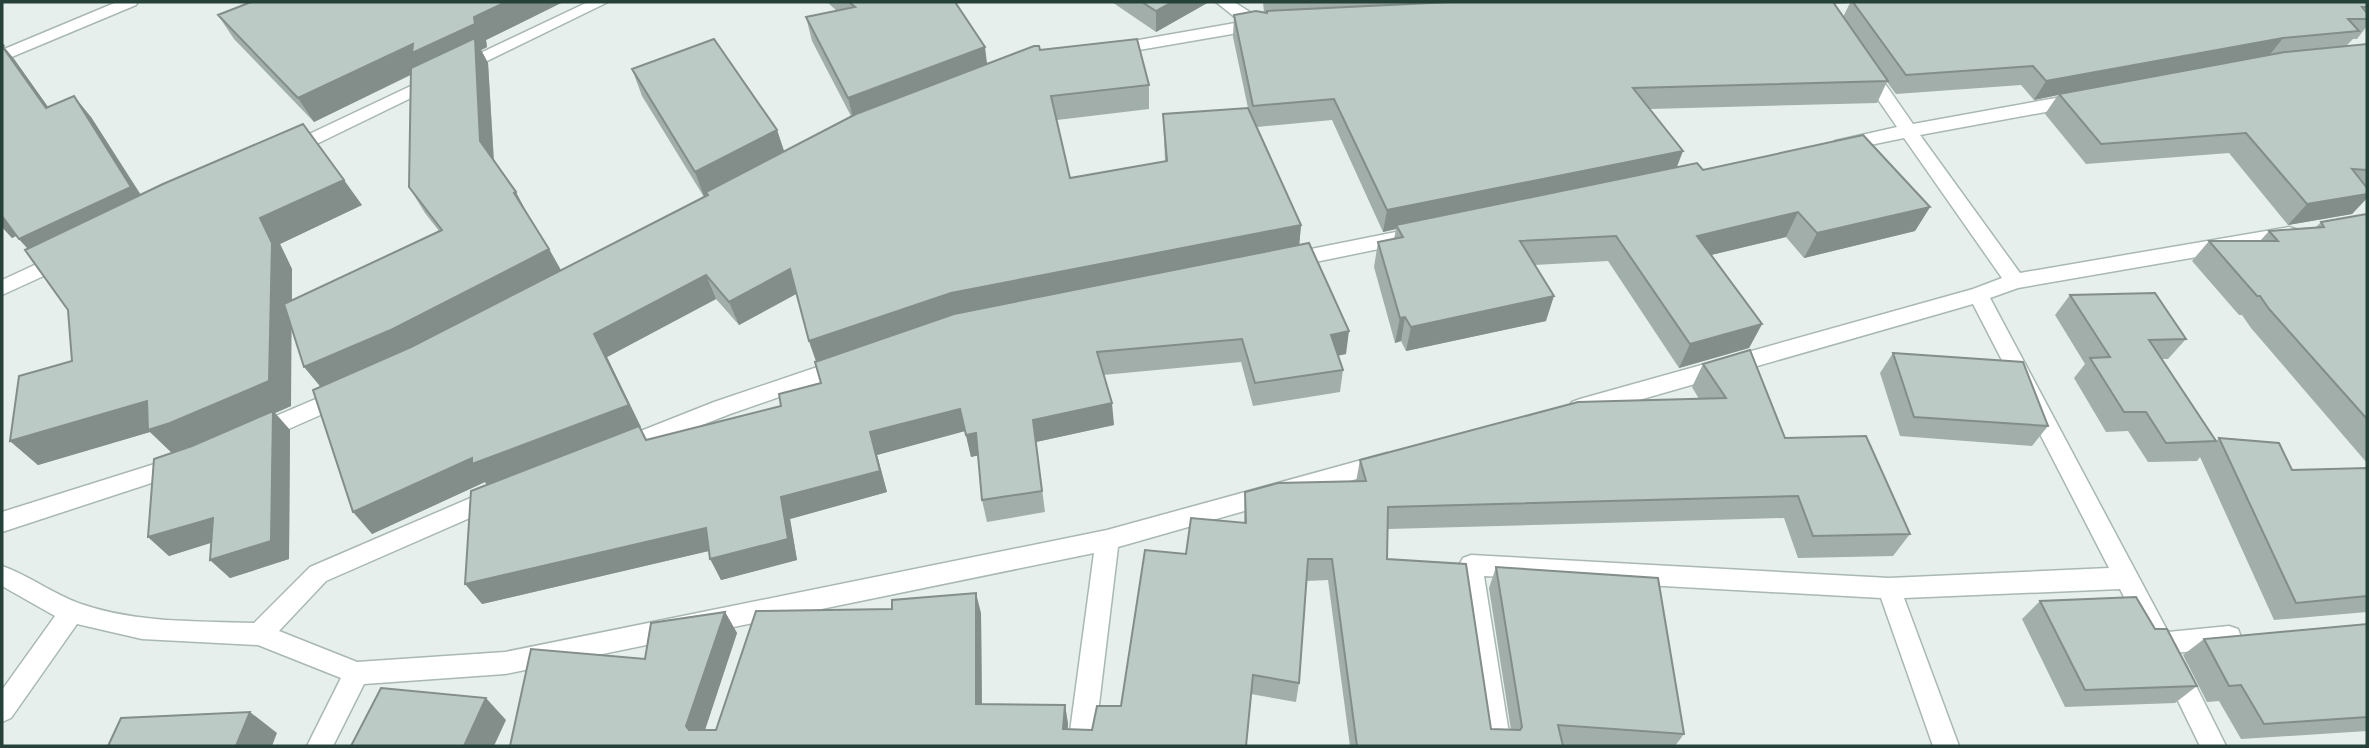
<svg xmlns="http://www.w3.org/2000/svg" width="2369" height="748" font-family="Figtree,sans-serif">
<style>
.lines{fill:none;stroke-linecap:round;stroke-linejoin:round}
.minor-casing{stroke:#a8b8b2;stroke-width:3}
.minor{fill:#fff;fill-rule:evenodd}
.wall{fill:#a1aea9;fill-rule:evenodd}
.shaded-wall{fill:#838d89}
.building{fill:#bbcac4;stroke:#838d89;stroke-width:2}
</style>
<rect width="100%" height="100%" fill="#e6efeb"/>
<g class="lines">
<defs>
<path id="minor" d="M117,2H138L136,5L2,61V50Z
M588,2H608L296,154H284L281,150L284,146Z
M1216,2H1234L1269,24L1261,29L1110,55L1102,50L1110,45L1241,22Z
M1866,64L1872,65L1913,124L2078,94L2084,96L2087,100L2084,104L2078,106L1920,135L2020,273L2289,227L2296,229L2299,234L2296,239L2289,241L2018,288L1990,298L2168,632L2229,626L2238,629L2241,637L2238,645L2161,655L2152,652L2120,589L1904,598L1959,746H1933L1881,598L1484,576L1511,746H1485L1459,565L1463,558L1471,555L1889,578L2109,568L1973,304L1580,417L1572,414L1569,408L1572,402L1580,399L1973,289L2002,278L1904,138L1841,151L1835,149L1832,145L1835,141L1897,127L1857,69Z
M1406,230L1413,232L1416,237L1413,242L1286,268L1279,266L1276,261L1279,256L1286,254Z
M65,251L72,253L75,258L72,263L2,295V280Z
M844,358L851,360L854,366L851,372L730,414L621,457L613,454L610,448L613,442L714,402Z
M344,387L352,389L355,395L352,401L266,439L258,442L250,439L247,433L250,427Z
M1387,453L1395,456L1398,462L1395,468L1118,547L1094,746H1068L1094,553L505,674L364,684L333,746H307L341,678L258,645L142,639L77,624L11,718L2,722V690L55,616L2,586V566C30,576 53,594 81,604C136,623 196,621 254,623L310,567L496,487L504,489L507,496L504,503L326,581L279,631L357,662L505,652L1107,530Z
M180,456L188,459L191,465L188,471L2,532V512Z
M2175,659L2184,662L2226,746H2200L2163,670L2166,662Z"/>
</defs>
<use href="#minor" class="minor-casing"/>
<use href="#minor" class="minor"/>
</g>
<path class="wall" d="M246,2H563L486,40L487,47L481,50L488,63L494,160L549,249L561,270L704,197L642,96L632,69L777,130L784,151L851,116L812,41L806,17L837,11L827,2H955L987,64L1040,50L1149,85V109L1057,120L1070,178L1165,161L1163,114L1248,108L1233,37L1234,15L1264,13L1263,2H2367V26L2357,39H2353L2346,46L2367,44V198L2352,214L2288,225L2229,153L2086,164L2045,114L2058,95L2034,100L2021,85L1896,94L1887,82L1877,103L1650,109L1677,167L1703,170L1930,207L1915,231L1804,258L1786,237L1711,255L1762,324L1749,348L1679,368L1608,261L1534,265L1546,321L1406,351L1401,341L1395,343L1374,267L1378,242L1394,239L1396,229L1383,232L1332,120L1257,127L1301,225L1299,245L1346,354L1338,355L1343,370L1340,392L1253,406L1241,362L1103,375L1114,425L1036,442L1045,512L987,522L982,500L978,455L971,457L965,431L877,455L887,492L790,519L797,560L721,580L709,551L482,604L487,485L485,482L372,534L320,386L291,327V406L275,413L290,430L289,559L230,578L210,560L211,543L169,556L148,537L172,453L150,432L38,465L10,441L72,361L68,310L27,248L16,236L12,238L2,227V42L5,46L4,47L14,59L48,107L91,117L141,195L362,205L280,244L292,269V300L439,231L425,213L409,187L411,75L314,122L234,39L218,15L247,3ZM1850,3L1843,17L1834,4ZM796,294L809,341L816,361L821,383L781,406L646,440L607,357L716,299L739,325Z
M1112,2H1209L1156,32Z
M2367,214V463L2251,328L2242,315H2239L2192,261L2209,241H2260L2269,231L2316,227L2321,222Z
M2070,295L2186,339L2168,359H2162L2216,441L2219,438L2292,470L2367,468V612L2274,620L2200,457L2197,461L2148,462L2128,431L2106,432L2074,378L2085,364L2055,315Z
M1893,353L2048,426L2032,446L1900,436L1880,373Z
M1703,364L1785,438L1910,534L1893,556L1798,558L1784,518L1388,529L1387,559L1491,729L1511,730L1489,588L1496,567L1684,734L1675,746H1585L1563,745V746H1350L1328,580L1306,581L1299,683L1296,702L1251,694L1246,746H510L645,659L725,612L737,633L705,730H716L981,613L982,704L1065,705L1068,724V729L1092,730L1121,706L1186,554L1244,523L1245,492L1356,482L1360,460L1699,399L1692,387Z
M2040,601L2155,629L2197,686L2175,703L2065,707L2022,619Z
M2367,624V731L2241,739L2219,701L2207,702L2183,655L2204,639Z"/>
<path class="shaded-wall" d="M506,2H563L486,40L487,47L481,50L488,63L494,166L422,69L314,122L298,98Z
M1172,2H1209L1156,32V11Z
M2283,38L2268,57L2059,94L2058,95L2034,100L2046,81Z
M2,42L5,46L4,47L14,59L63,128L46,108L2,48Z
M985,47L988,71L854,122L848,98Z
M74,96L91,117L149,208L38,260L19,239Z
M777,130L786,157L705,199L695,172Z
M1683,151L1675,172L1396,225V229L1383,232L1387,210Z
M344,180L362,205L280,244L292,269L291,406L275,413L290,430L289,559L230,578L210,560L271,541L173,454L150,432L38,465L10,441L260,218Z
M516,192L529,217L514,193Z
M2367,194V198L2352,214L2288,225L2307,204Z
M1930,207L1915,231L1804,258L1817,233Z
M1798,212L1786,237L1686,261L1697,236Z
M2,215L20,234L12,238L2,227Z
M1301,225L1299,248L817,364L809,341L951,293Z
M549,249L563,274L324,391L304,367Z
M790,269L798,293L739,325L729,302Z
M706,275L716,299L607,357L641,427L640,428L651,448L488,486L485,482L372,534L353,512L594,334Z
M1554,296L1546,321L1406,351L1411,327Z
M1405,317L1401,341L1395,343L1400,318Z
M1762,324L1749,348L1679,368L1690,344Z
M1349,331L1346,354L1328,358L1331,335Z
M1112,403L1114,425L1036,442L1045,512L1033,420Z
M960,409L965,431L877,455L887,492L790,519L797,560L721,580L710,559L781,497L870,432Z
M976,433L980,455L971,457L966,435Z
M213,518L232,536L169,556L148,537Z
M706,528L717,549L482,604L465,584Z
M976,593L981,613L982,723L976,704Z
M725,612L737,633L700,745L686,726Z
M486,698L506,720L494,746H464Z
M1065,705L1068,724L1066,746L1063,729Z
M250,712L277,733L272,746H236Z"/>
<path class="building" d="M251,2H506L474,17L475,24L412,53L413,44L298,98L218,15Z
M849,2H955L985,47L848,98L806,17L855,7Z
M1142,2H1172L1156,11Z
M1451,2H1833L1888,81L1633,88L1683,151L1387,210L1334,99L1253,106L1234,15L1256,11L1267,13V11Z
M1853,2H2367V7H2362L2367,13V19H2348L2359,31L2283,38L2046,81L2033,66L1906,75Z
M475,38L480,141L516,192L514,193L549,249L393,329L304,367L284,304L442,230L409,187L411,68Z
M714,39L777,130L695,172L632,69Z
M1137,39L1149,85L1051,96L1070,178L1167,161L1163,114L1248,108L1301,225L951,293L809,341L790,269L729,302L706,275L594,334L629,405L472,464V458L353,512L313,390L411,347L708,195L706,192L856,114L1034,46H1039L1040,50Z
M2367,44V170L2352,169L2367,188V194L2307,204L2246,133L2101,144L2059,94L2285,52Z
M2,46L46,108L74,96L131,187L19,239L2,216Z
M303,124L344,180L260,218L272,243L269,381L170,423L148,430L147,401L10,441L19,376L72,361L68,310L25,250L163,184Z
M1863,135L1930,207L1817,233L1798,212L1697,236L1762,324L1690,344L1616,236L1520,241L1554,296L1411,327L1405,317L1400,318L1378,242L1403,237L1396,225L1697,163L1703,170Z
M2367,214V419L2269,309L2260,296H2257L2209,241H2278L2269,231L2324,227L2321,222Z
M1309,243L1349,331L1331,335L1343,370L1255,383L1242,339L1097,352L1112,403L1033,420L1042,491L982,500L976,433L966,435L960,409L870,432L880,471L781,497L788,539L710,559L706,528L465,584L471,491L639,426L646,440L781,406L779,394L821,383L815,362L954,314Z
M2155,293L2186,339L2149,340L2216,441L2166,443L2146,412H2124L2090,358L2110,357L2070,295Z
M1750,350L1785,438L1866,436L1910,534L1813,536L1798,496L1388,507L1387,559L1466,564L1491,729L1520,730L1522,727L1496,567L1658,578L1684,734L1558,725L1563,746H1357L1332,559H1308L1299,683L1253,675L1246,746H510L531,649L645,659L651,623L725,612L686,726L689,730H716L756,611L892,609V600L976,593V704L1065,705L1063,729L1092,730L1097,706H1121L1145,550L1186,554L1191,518L1246,523L1245,492L1278,483L1366,481L1360,460L1578,402L1726,398L1703,364Z
M1893,353L2023,362L2048,426L1914,417Z
M273,411L271,541L210,560L213,518L148,537L154,459L192,446Z
M2219,438L2279,443L2292,470L2367,468V596L2296,603Z
M2136,597L2155,629H2167L2197,686L2085,690L2040,601Z
M2367,624V717L2264,724L2241,685L2229,686L2204,639Z
M381,688L486,698L464,746H351Z
M250,712L236,746H108L121,718Z"/>
<rect width="2369" height="748" fill="none" stroke="#24423a" stroke-width="7"/>
</svg>
